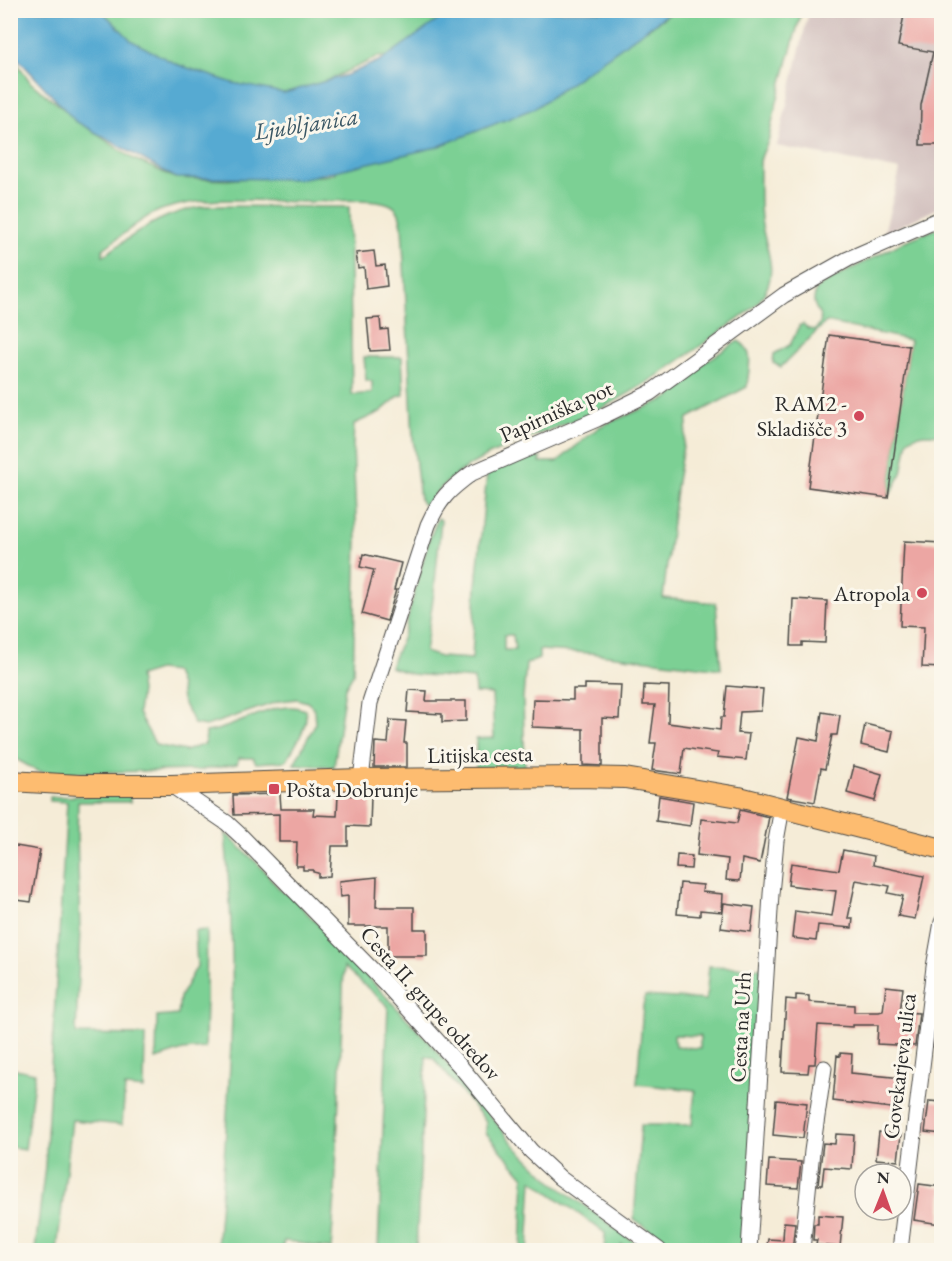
<svg xmlns="http://www.w3.org/2000/svg" width="952" height="1261" font-family="'EB Garamond',serif">
<style>
.industrial{fill:#d1bfbd}
.green{fill:#7bd094;stroke:#537e60;stroke-width:1.5;fill-rule:evenodd}
.water{fill:#56aad2;stroke:#406a7e;stroke-width:1.5}
.building{fill:#eca6a3}
.lines{fill:none;stroke-linecap:round;stroke-linejoin:round}
.minor-casing{stroke:#494845;stroke-width:17}
.major-casing{stroke:#494845;stroke-width:22}
.minor{stroke:#fff;stroke-width:15}
.major{stroke:#fdbc6f;stroke-width:20}
.poi-dot{fill:#d1495b;stroke:#fbf7ec;stroke-width:2}
.labels{text-anchor:middle;stroke-width:6;stroke-linejoin:round;paint-order:stroke}
.poi-label{font-size:22px;fill:#2b2b2b;stroke:#fbf7ec;text-anchor:end}
.street-label{font-size:22px;fill:#2b2b2b;stroke:#fbf7ec}
.water-label{font-size:24px;font-style:italic;fill:#3a5765;stroke:#fbf7ec}
</style>
<rect width="100%" height="100%" fill="#fbf7ec"/>
<filter id="ink" filterUnits="userSpaceOnUse"><feTurbulence type="fractalNoise" baseFrequency=".0167" numOctaves="2"/><feDisplacementMap in="SourceGraphic" scale="12" xChannelSelector="R" yChannelSelector="G"/><feConvolveMatrix kernelMatrix="1 2 1 2 8 2 1 2 1" color-interpolation-filters="sRGB"/></filter>
<filter id="wash" filterUnits="userSpaceOnUse"><feTurbulence type="fractalNoise" baseFrequency=".008" numOctaves="4" result="noise"/><feDisplacementMap in="SourceGraphic" scale="24" xChannelSelector="R" yChannelSelector="G"/><feGaussianBlur stdDeviation="1.35" result="paint"/><feColorMatrix in="noise" values="0 0 0 0 0 0 0 0 0 0 0 0 0 0 0 0 0 1.4 0 .05"/><feComposite in="paint" operator="in"/></filter>
<g filter="url(#wash)">
<rect width="100%" height="100%" fill="#f5ecd7"/>
<path class="industrial" d="M809,11H941V207L884,233L900,170L777,146Z"/>
<path class="green" d="M98,11H457L395,56L378,57L326,81L295,93L272,94L205,83L122,36Z
M674,11H802C790,53 777,95 769,138C767,147 760,154 760,163C760,181 759,200 761,218C763,244 779,267 765,292C755,311 731,324 714,336C677,363 640,389 600,409C544,437 465,450 427,504H422L420,500L413,438L402,226C400,216 399,208 389,204C373,197 329,202 311,202C261,202 212,194 164,209C144,215 121,237 103,249V256C138,232 163,211 207,206L349,207L352,395L372,393V381L366,380L364,357H402L404,395L399,396L380,412L354,424L353,446L357,541L353,674L345,688L334,767L294,764L315,724L314,708L307,702L297,699L280,701L206,726L194,724L182,700L180,686L175,672L158,670L139,676L141,691L138,713L156,745L185,751L205,744L206,732C237,729 277,697 305,710C310,725 294,747 286,761L256,763L253,758H239L237,764L200,770L53,773L37,771L16,759H10V53L31,83L89,129L132,158L175,178L227,180L279,175L322,176L333,174L346,162L614,45L649,28Z
M941,227V435C930,434 918,432 908,440L902,473L888,498L910,340L826,322L781,367L773,363L774,354L790,345L800,325L803,324L808,329L815,330C828,316 815,314 814,301C814,297 815,294 816,290L823,284L905,241Z
M738,341C756,350 748,369 747,387L688,418L677,481L663,598L716,603L721,669L591,653L539,650V659L526,664L523,698L525,768L476,771V739L494,738L492,694L475,693L474,679L411,674L390,667L402,639L429,540L438,518L441,520L434,592L425,652L440,657L472,659L476,586L487,474C504,468 521,455 541,458L540,462H557L599,427L668,398L688,383L705,362ZM504,635H513L515,650H504Z
M130,795V802H78L77,834L80,929L76,1034L145,1035L144,1089L125,1087L122,1125L72,1120L57,1250H35L45,1166L67,802L50,801V797Z
M225,833L259,865L281,891L292,897L431,1044L516,1147L552,1182L645,1250H634L621,1244L620,1250H605V1233L532,1180L528,1250H521L524,1177L486,1133V1121L433,1058L426,1056L416,1250H378L388,1006L344,967L335,1196L331,1249C314,1247 300,1242 284,1241L282,1250H217C223,1172 230,1093 232,1015C234,954 230,893 225,833Z
M207,930L205,1048L183,1050L156,1059L157,1017L178,1015L180,997L197,966L195,931Z
M709,966L762,968L746,1250H677L634,1219L641,1125H692L695,1090L637,1084L643,1006L645,996L706,1000ZM674,1035L700,1036V1048L675,1047Z
M11,1068L35,1073L25,1149L11,1147Z"/>
<path class="water" d="M11,10L102,11L132,41L176,64L233,83L284,93L347,75L383,59L451,11H672L535,108L437,147L301,179L176,178L75,121L11,51Z"/>
<g id="blocks">
<path class="building" d="M905,10H942V145H920L921,105L933,52L898,46Z
M374,251L376,266L385,265L387,286L366,289L364,267L358,268L356,253Z
M380,318L381,330L388,329L390,350L370,351L367,319Z
M829,335L909,346L888,498L808,487Z
M904,541L942,543V668L922,667L924,627L900,626Z
M363,554L401,563L394,590H396L387,621L362,614L374,570L360,567Z
M793,599L827,601L825,643L802,642V646H791Z
M585,684L621,685L619,719L602,718V766L583,765V729L532,727L533,699L573,700V689H585Z
M644,685L669,686L668,723L720,730L721,717H724L727,686L763,689L761,711L740,712L738,733L749,734L746,760L717,757L718,753L684,748L681,774L652,770L656,743H650L655,705H643Z
M409,690L427,691L426,701H466V721L442,722V714L407,712Z
M822,712L840,715L837,735H832L825,769L821,768L815,802L787,797L799,737L818,741Z
M390,720L406,721L404,743H407V767H374L375,742L388,743Z
M865,724L893,731L889,752L861,745Z
M854,766L882,774L875,801L847,793Z
M280,794L281,809H314L313,815L337,816L338,795L371,796L370,827L348,826V846H332L330,876L318,877V873L313,872V870H303V866H296L297,842H279V814L234,815L233,795Z
M659,796L693,802L690,826L656,821Z
M740,810L769,817L760,863L742,859L740,881L726,880L728,859L697,855L701,819L737,823Z
M10,845L40,850L31,902L10,899Z
M843,850L874,856L873,865L924,876L915,919L898,916L903,896L888,893L890,886L856,880L848,918H853L852,928L818,925L816,941L792,938L795,911L832,916L836,891L788,885L791,863L839,870Z
M677,855L692,856L691,869L676,868Z
M377,877L376,907H414V929H427V956H388V926H348V896L340,897L339,881Z
M680,883L703,885L702,892L723,894L722,912L700,910V916L677,914Z
M724,903L754,907L751,932L721,928Z
M886,986L903,988L900,1012L919,1013L915,1046L877,1044L878,1025H853V1027L818,1025L815,1064H809L808,1073L782,1072L786,999L796,1000V995L809,996V1002L854,1005V1012H879L883,1011Z
M938,1014H942V1047H934Z
M840,1053L852,1054L851,1073L903,1078L899,1109L833,1101L837,1055L840,1056Z
M776,1100L807,1103L803,1138L773,1135Z
M929,1101L942,1102V1134L925,1132Z
M879,1132L901,1134L898,1161L876,1159Z
M836,1134L854,1135L852,1169L824,1167L822,1185H818L823,1143L835,1144Z
M769,1160L801,1162L798,1188L767,1186Z
M919,1184L942,1187L940,1224L914,1220Z
M818,1215L843,1217L840,1247L816,1245L817,1240H813L814,1224H818Z
M784,1222L795,1223L792,1251H766L768,1239L783,1240Z"/>
</g>
</g>
<g filter="url(#ink)">
<use href="#blocks" fill-opacity="0" stroke="#494845" stroke-width="1.5"/>
<g class="lines">
<defs>
<path id="minor" d="M361,779L370,703L428,525C440,498 449,490 472,473L597,419L650,393L784,295L848,259L942,218
M171,785L227,823L241,836L386,984L460,1066L531,1151L560,1178L659,1250
M749,1250L771,894L776,841L782,808
M802,1250L812,1151L824,1068
M900,1250L934,967L942,922"/>
<path id="major" d="M10,781L80,785H171L361,779L577,777L625,778L739,797L942,849"/>
</defs>
<use href="#minor" class="minor-casing"/>
<use href="#major" class="major-casing"/>
<use href="#minor" class="minor"/>
<use href="#major" class="major"/>
</g>
</g>
<g class="poi-dot">
<circle cx="859" cy="416" r="6"/>
<circle cx="922" cy="593" r="6"/>
<rect x="268" y="783" width="12" height="12" rx="3"/>
</g>
<g class="labels">
<g class="poi-label">
<text x="847" y="411">RAM2 -<tspan x="847" dy="25">Skladišče 3</tspan></text>
<text x="910" y="601">Atropola</text>
<text x="286" y="797" text-anchor="start">Pošta Dobrunje</text>
</g>
<g class="street-label">
<text transform="translate(556 411) rotate(-24)" y="8">Papirniška pot</text>
<text transform="translate(480 754) rotate(-1)" y="8">Litijska cesta</text>
<text transform="translate(431 1003) rotate(48)" y="8">Cesta II. grupe odredov</text>
<text transform="translate(740 1027) rotate(-87)" y="8">Cesta na Urh</text>
<text transform="translate(899 1066) rotate(-83)" y="8">Govekarjeva ulica</text>
</g>
<g class="water-label">
<text transform="translate(306 124) rotate(-9)" y="8">Ljubljanica</text>
</g>
</g>
<rect width="952" height="1261" fill="none" stroke="#fbf7ec" stroke-width="36"/>
<g transform="translate(883 1192) rotate(1)"><circle r="28" fill="#fbf7ec" stroke="#a8a59f" stroke-width="1.5"/>
<path d="M0-4.5L10 22L0 15L-10 22Z" fill="#d1495b"/>
<text y="-9" font-size="16" font-weight="bold" text-anchor="middle" fill="#2b2b2b">N</text>
</g>
</svg>
